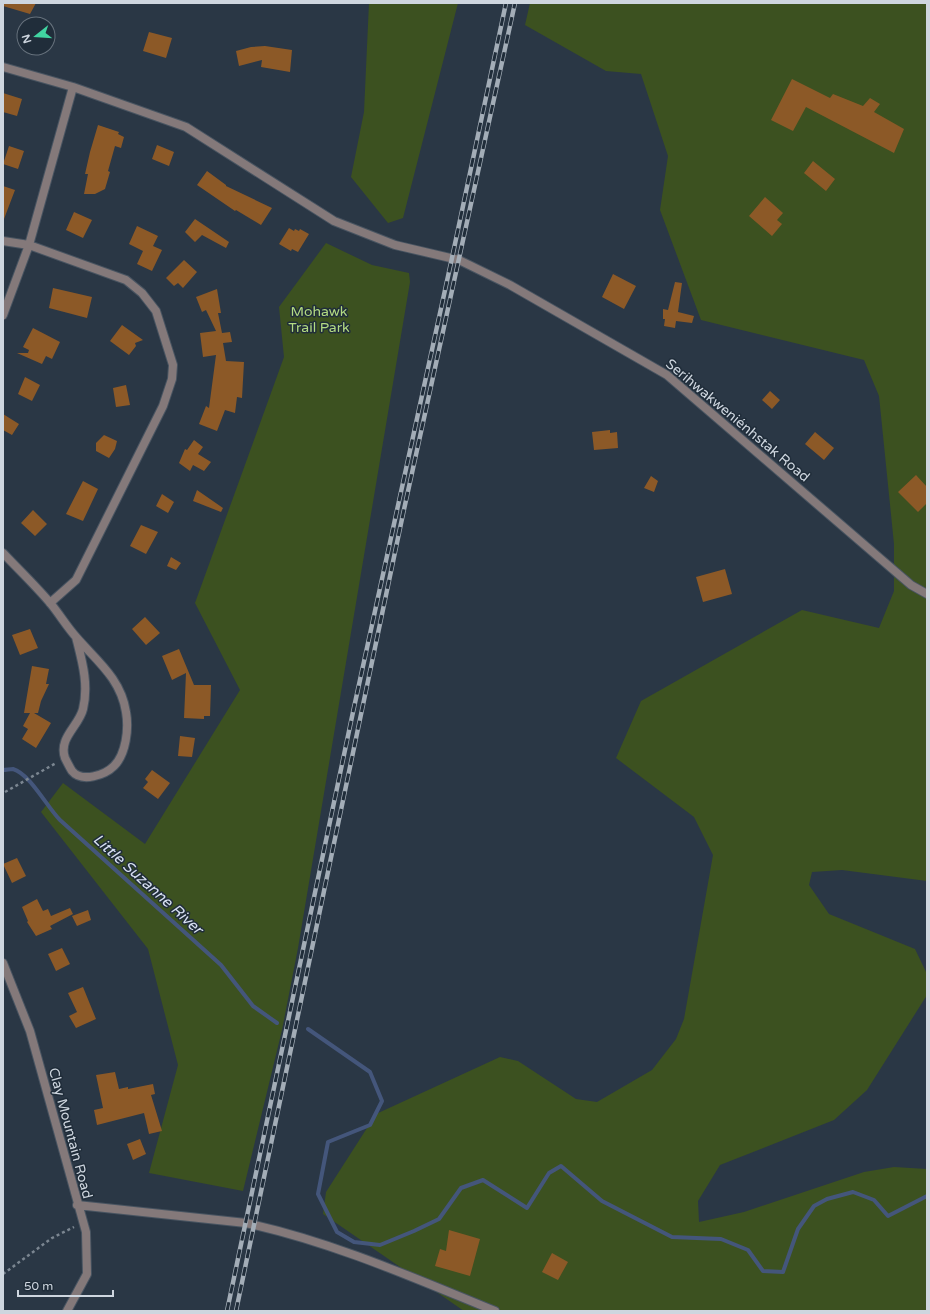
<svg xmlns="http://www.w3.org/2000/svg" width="930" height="1314" font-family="'Varela Round',sans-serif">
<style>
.green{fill:#3c5120}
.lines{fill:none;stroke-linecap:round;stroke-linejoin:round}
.stream{stroke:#44567b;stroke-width:4}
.building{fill:#8c5927}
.street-casing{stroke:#485461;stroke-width:10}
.path{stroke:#7b8691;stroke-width:2.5;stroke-dasharray:3 3;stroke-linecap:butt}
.street{stroke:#84797a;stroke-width:8}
.rail-casing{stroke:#a3adb7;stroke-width:4.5}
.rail{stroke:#202d3a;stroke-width:3;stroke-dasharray:9;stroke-linecap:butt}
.labels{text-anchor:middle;stroke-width:3;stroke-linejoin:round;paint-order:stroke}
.park-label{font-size:14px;fill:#b3db82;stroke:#202d3a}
.street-label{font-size:14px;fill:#ced6df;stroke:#202d3a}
.water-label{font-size:15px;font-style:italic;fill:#d7e0f1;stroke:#202d3a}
</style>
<rect width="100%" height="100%" fill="#2a3745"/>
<path class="green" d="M369,3H458L403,218L388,223L351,177L364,112Z
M530,3H927V881L842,870L812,872L809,885L829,914L915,949L927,974V995L867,1090L834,1120L720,1165L698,1201L699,1222L744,1212L864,1172L894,1167L927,1169V1311H464L323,1214L326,1192L376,1114L500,1057L518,1061L576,1099L597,1102L652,1070L676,1039L684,1019L713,855L694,817L616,758L641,701L802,610L879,628L894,591V544L879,396L864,360L701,320L660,210L668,156L641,74L606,71L525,25Z
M326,243L372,265L409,273L410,282L298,948L282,1030L243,1191L149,1173L178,1065L148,949L41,812L63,783L145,844L240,690L195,603L284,357L279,307Z"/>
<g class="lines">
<path class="stream" d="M3,770C6,770 10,769 13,769C30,774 47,807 60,820L221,965L253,1006L277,1023
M308,1029L370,1072L382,1101L370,1125L328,1142L318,1194L337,1232L354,1242L380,1245L414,1231L439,1219L461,1188L483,1180L527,1208L549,1173L561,1166L602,1201L672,1237L721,1239L748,1250L763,1271L783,1272L798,1229L814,1206L827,1199L853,1192L874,1200L888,1216L927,1196"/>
</g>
<path class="building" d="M3,3H36L30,14L3,6Z
M149,32L172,38L166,58L143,51Z
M265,46L292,50L290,72L261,67L262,60L239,66L236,51L251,47Z
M792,79L830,98L833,94L863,106L870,98L880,104L874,112L904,129L894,153L806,107L793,131L771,120Z
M3,93L22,99L17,116L3,112Z
M98,125L119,132L118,134L124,137L121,148L115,146L108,171L110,172L105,189L95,194H84L88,174H85L90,152Z
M157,145L174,152L169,166L152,159Z
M9,146L24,151L18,169L3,164Z
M813,161L835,179L826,191L804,173Z
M207,171L226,185V186L272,208L261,225L236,210L235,211L197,185Z
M3,186L15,190L4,219H3Z
M765,197L783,213L777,220L782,224L772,236L749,216Z
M74,212L92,220L83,238L66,230Z
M195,219L229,242L226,248L202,235L195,242L185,232Z
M137,226L158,236L153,246L162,250L152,271L137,264L143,251L129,244Z
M289,228L294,231L295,229L299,231L300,229L309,234L298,252L292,249L291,251L279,244Z
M184,260L197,272L183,288L178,283L174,286L166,278Z
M613,274L636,286L624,309L602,297Z
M675,282L682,283L678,312L694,316L692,323L676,321L675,328L664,326L665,319H663V309L668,310Z
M53,288L92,297L87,318L49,308Z
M217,289L221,313H218L222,333L230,332L232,342L223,343L226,361L244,362L242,398L237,397L235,413L225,410L217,431L199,424L206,406L209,408L216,355L203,357L200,333L216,331L206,310L202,312L196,297Z
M122,325L143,340L135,343L136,346L129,355L110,341Z
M33,328L60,342L52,359L46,356L42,364L17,353H28L29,350L23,347Z
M25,377L40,385L32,401L18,394Z
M126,385L130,405L116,407L113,388Z
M770,391L780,400L772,409L762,400Z
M3,414L19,424L12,435L3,430Z
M610,430V433L617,432L618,448L594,450L592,432Z
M815,432L834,448L824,460L805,444Z
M104,435L117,441L115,449L109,458L96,451V443Z
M194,440L203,447L198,454L211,462L204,471L193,465L190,471L179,463L185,449L187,450Z
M916,475L927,487V503L918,512L898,492Z
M651,476L658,481L654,492L644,488Z
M83,481L98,489L83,521L66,514Z
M197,490L223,508L221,512L193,501Z
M162,494L174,502L168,513L156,506Z
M33,510L47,524L35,536L21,523Z
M141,525L158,532L146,554L130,546Z
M171,557L181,563L176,570L167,566Z
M725,569L732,594L703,602L696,577Z
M145,617L160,633L146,645L132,629Z
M30,629L38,648L20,655L12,635Z
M179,649L194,685H211L210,716H204V719L184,718L186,673L172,680L162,656Z
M32,666L49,669L46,684H49L41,701L38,713H34L51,723L36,748L22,739L28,729L23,726L30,713H24Z
M180,736L195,738L192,757L178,756Z
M152,770L170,783L158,799L143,788L148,782L145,779Z
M17,858L26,876L12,883L3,864Z
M37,899L43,911L48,909L51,916L70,908L73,914L50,926L52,929L36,936L27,922L28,921L22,907Z
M88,910L91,920L77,926L72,916Z
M62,948L70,964L56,971L48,954Z
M83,987L96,1019L76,1028L69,1016L77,1012L68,993Z
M115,1072L119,1089L128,1087V1089L153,1084L155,1094L151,1095L162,1131L149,1134L144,1113L97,1125L94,1110L103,1108L96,1075Z
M140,1139L146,1154L133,1160L127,1144Z
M449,1230L480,1239L470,1276L435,1266L440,1249L446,1251Z
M552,1253L568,1262L558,1280L542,1272Z"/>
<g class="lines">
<defs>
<path id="street" d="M3,67L73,87L186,127L334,221L395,245L459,260L510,285L667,375L911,585L927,594
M3,241L29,245L126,280L142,293L156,311L173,365L172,379L163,406L76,580L50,603
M3,315L29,245L73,87
M3,553C19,570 36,586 51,604C60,615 67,627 77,638C97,661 121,679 126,712C129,729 126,754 114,766C105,775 82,783 72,771C70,768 67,762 65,758C58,738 79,726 83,709C89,684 82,661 76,637
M3,963L30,1031L86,1232L87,1274L67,1311
M77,1205L246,1223C333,1242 414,1278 495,1311"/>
</defs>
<use href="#street" class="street-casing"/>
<path class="path" d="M5,792L56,763
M3,1274L52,1238L74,1227"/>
<use href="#street" class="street"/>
<defs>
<path id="rail" d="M227,1311L353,712L452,258L506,3
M236,1311L403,514L515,3"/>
</defs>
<use href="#rail" class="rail-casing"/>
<use href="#rail" class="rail"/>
</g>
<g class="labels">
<g class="park-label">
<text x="319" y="316">Mohawk<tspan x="319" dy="16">Trail Park</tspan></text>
</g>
<g class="street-label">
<text transform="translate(738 420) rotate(40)" y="5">Serihwakweniénhstak Road</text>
<text transform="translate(71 1133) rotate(75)" y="5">Clay Mountain Road</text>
</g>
<g class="water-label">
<text transform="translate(148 884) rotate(42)" y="5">Little Suzanne River</text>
</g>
</g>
<rect width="930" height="1314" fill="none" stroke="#ced6df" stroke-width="8"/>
<g transform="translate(36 36) rotate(253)"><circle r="19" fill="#202d3a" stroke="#66717c"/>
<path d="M0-3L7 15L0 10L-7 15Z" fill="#41d4a1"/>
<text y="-6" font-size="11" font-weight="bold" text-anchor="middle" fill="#ced6df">N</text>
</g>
<path d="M18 1290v6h95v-6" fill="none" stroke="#ced6df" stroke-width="2"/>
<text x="24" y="1290" font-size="12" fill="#ced6df" stroke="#202d3a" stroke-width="3" paint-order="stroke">50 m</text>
</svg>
